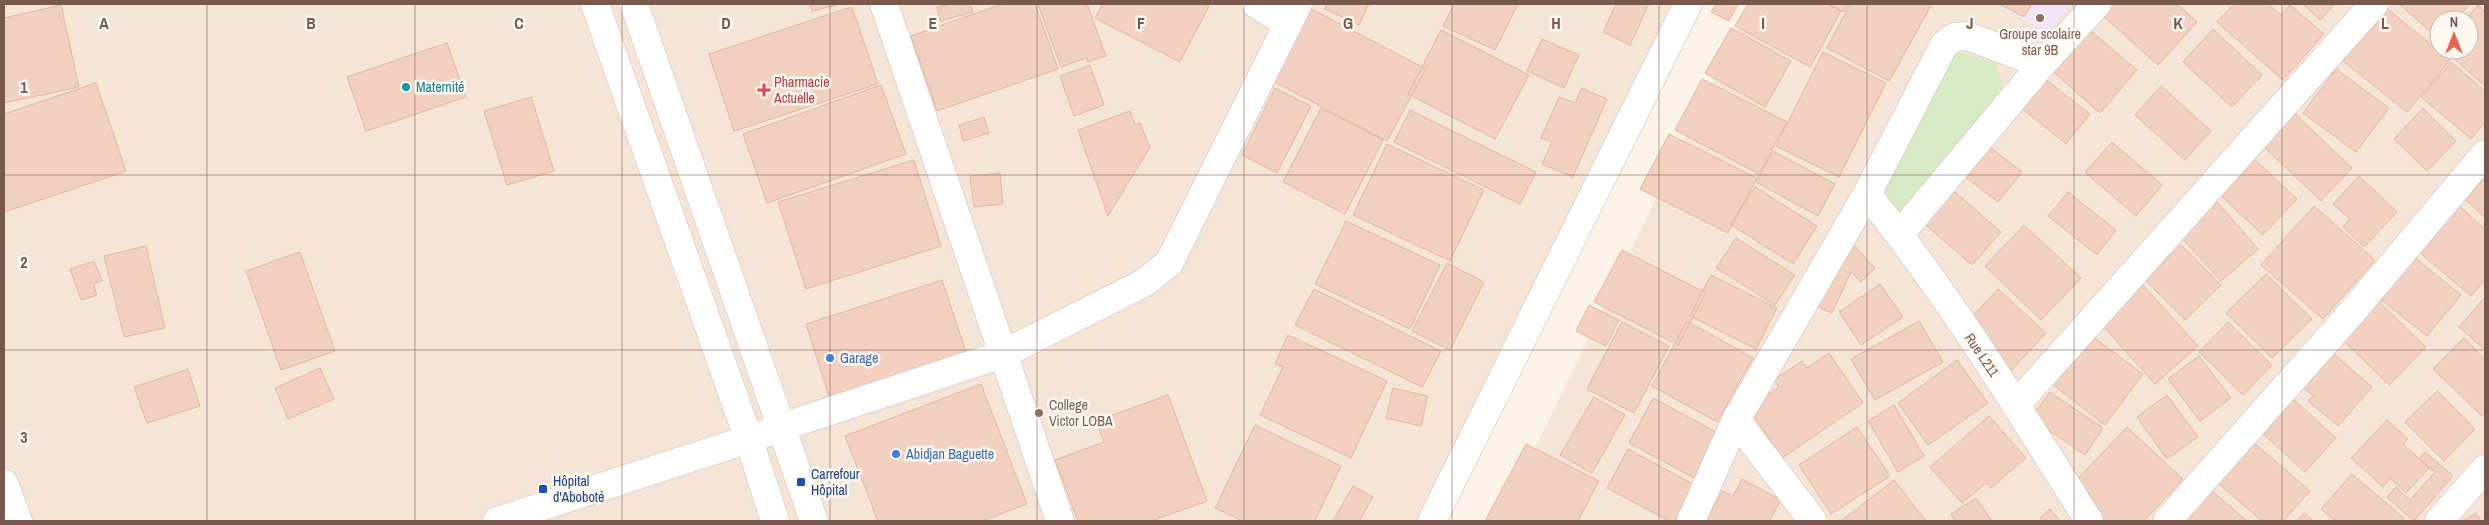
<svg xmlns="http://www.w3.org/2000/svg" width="2489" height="525" font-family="'Archivo Narrow',sans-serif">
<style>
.residential{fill:#f4e5d7;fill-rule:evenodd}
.education{fill:#f1e5f9}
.green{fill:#d8ebc7}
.building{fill:#f2d1c1;stroke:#e5b6a1}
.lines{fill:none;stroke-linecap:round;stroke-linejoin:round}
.street-casing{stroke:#cfbbae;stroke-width:29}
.secondary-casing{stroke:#d5bdae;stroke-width:29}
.street{stroke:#fff;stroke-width:28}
.secondary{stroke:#fff;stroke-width:28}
.grid{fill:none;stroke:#78594c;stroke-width:1;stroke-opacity:0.55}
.education-dot{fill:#8d6e63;stroke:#fff8f0;stroke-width:2}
.culture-dot{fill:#0f9aa8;stroke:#fff8f0;stroke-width:2}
.health-dot{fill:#e0444e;stroke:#fff8f0;stroke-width:2}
.shop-dot{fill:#3f7fe0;stroke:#fff8f0;stroke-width:2}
.transit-dot{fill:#1a4fb4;stroke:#fff8f0;stroke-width:2}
.labels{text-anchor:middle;stroke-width:5;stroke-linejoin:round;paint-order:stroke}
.education-label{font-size:14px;fill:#785e54;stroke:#fff8f0}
.health-label{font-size:14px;fill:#be3a42;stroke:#fff8f0;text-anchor:start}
.culture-label{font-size:14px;fill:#0d838f;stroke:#fff8f0;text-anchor:start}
.street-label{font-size:14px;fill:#78594c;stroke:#fff8f0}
.shop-label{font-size:14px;fill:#366cbe;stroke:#fff8f0;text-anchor:start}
.transit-label{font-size:14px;fill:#164399;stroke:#fff8f0;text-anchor:start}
.grid-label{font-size:16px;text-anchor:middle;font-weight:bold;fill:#78594c;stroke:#fff8f0;stroke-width:5;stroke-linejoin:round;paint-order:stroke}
</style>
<rect width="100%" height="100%" fill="#fdf4e9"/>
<path class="residential" d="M4,4H1680L1426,521H4Z
M1750,4H2485V521H1500ZM2439,20H2469V50H2439Z"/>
<path class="education" d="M1996,4H2071L2047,33Z"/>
<path class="green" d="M1949,48L1996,64L2003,87L1902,219L1879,189Z"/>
<path class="building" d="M810,4H841L812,11Z
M951,4H971L973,12L940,21L937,7Z
M1002,4H1035L1058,69L937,111L911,36Z
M1038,4H1087L1106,56L1088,62L1086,58L1061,67Z
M1103,4H1205L1209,6L1180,62L1095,18Z
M1327,4H1369L1359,25L1325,9Z
M1454,4H1518L1495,50L1443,26Z
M1616,4H1649L1630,45L1603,32Z
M1716,4H1738L1729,21L1711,12Z
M1748,4H1829L1841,11L1810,67L1735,26Z
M1827,4H1848L1844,12Z
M1850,4H1932L1889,81L1827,48Z
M1999,4H2032L2024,17Z
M2109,4H2177L2197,22L2158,65L2100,13Z
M2234,4H2268L2281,15L2290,5L2324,34L2283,80L2217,22Z
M2303,4H2335L2320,20Z
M2399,4H2470L2456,20H2439V39Z
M61,5L79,87L4,103V18Z
M2478,5L2485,12V86L2444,50H2469V20H2465Z
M1306,6L1426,69L1387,141L1267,78Z
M852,7L878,84L734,131L709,54Z
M2385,7L2450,60L2407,112L2342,60Z
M2085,26L2137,70L2100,113L2049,68Z
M1731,28L1791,61L1765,107L1705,73Z
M2213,29L2262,75L2232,107L2183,62Z
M1441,30L1529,75L1495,139L1408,94Z
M1542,39L1579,55L1564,88L1527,71Z
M447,43L466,97L366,131L347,77Z
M1823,52L1886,83L1839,177L1776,146Z
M2451,62L2485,91V122L2471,139L2421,97Z
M1090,65L1104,105L1074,116L1060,76Z
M2336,69L2389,108L2356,152L2303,113Z
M1702,79L1787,122L1759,174L1675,130Z
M2045,79L2090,114L2066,144L2021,108Z
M96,83L126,171L4,212V114Z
M881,85L906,154L767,203L743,134Z
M2161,86L2211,131L2185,160L2135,115Z
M1275,88L1311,106L1277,173L1242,155Z
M1582,88L1607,99L1573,177L1542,164L1552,142L1541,138L1559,97L1575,103Z
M531,97L554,171L507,185L484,111Z
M1321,108L1383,140L1345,214L1283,182Z
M2423,108L2456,141L2427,171L2394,139Z
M1410,110L1536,172L1520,204L1394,142Z
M1130,111L1135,125L1140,123L1150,147L1108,216L1078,130Z
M2295,114L2352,168L2321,201L2263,146Z
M984,117L989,133L963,141L959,125Z
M1669,134L1757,178L1728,233L1640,189Z
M2112,142L2162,185L2136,216L2085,172Z
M1387,144L1484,190L1450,261L1353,215Z
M1987,145L2022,172L1998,202L1963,175Z
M1773,151L1835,184L1818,216L1756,182Z
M2254,159L2297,199L2263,235L2220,195Z
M914,160L941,246L806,289L778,202Z
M1000,173L1003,204L974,207L970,176Z
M2359,176L2397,212L2364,247L2343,227L2350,219L2333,204Z
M2485,178V218L2465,199Z
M1755,187L1817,226L1793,264L1730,224Z
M1949,187L2001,232L1972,265L1920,220Z
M2068,192L2116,230L2097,255L2048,216Z
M2217,202L2258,249L2221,281L2179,235Z
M2458,205L2485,229V280L2471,296L2418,251Z
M2314,206L2375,260L2323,319L2261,265Z
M1346,221L1440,265L1410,329L1315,284Z
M2024,225L2081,278L2041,320L1985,266Z
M1736,238L1795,275L1775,305L1716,268Z
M1848,239L1875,268L1861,282L1851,272L1832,313L1816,306Z
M2181,245L2221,285L2185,320L2145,280Z
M146,246L165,328L124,337L104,256Z
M1622,250L1706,293L1678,345L1594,302Z
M300,252L335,351L281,370L246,271Z
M2413,256L2461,295L2427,336L2379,298Z
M94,261L102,281L93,284L97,295L81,300L70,269Z
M1447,263L1484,282L1450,350L1412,331Z
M2266,274L2312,319L2272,358L2226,313Z
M1711,275L1777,308L1756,349L1690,316Z
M942,280L968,358L831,403L806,324Z
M1880,284L1903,317L1861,345L1839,312Z
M2143,285L2198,346L2155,384L2101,324Z
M1314,289L1441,351L1422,387L1295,325Z
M1998,289L2046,333L2009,373L1968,321Z
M2485,297V350L2459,327Z
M2378,301L2426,347L2389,385L2342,339Z
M1589,305L1619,320L1606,346L1576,331Z
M1687,321L1753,358L1717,422L1652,386Z
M1919,321L1943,362L1875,400L1851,359Z
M1622,322L1669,346L1634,413L1587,389Z
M2228,322L2272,365L2243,395L2199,352Z
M2085,331L2143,374L2105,425L2048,381Z
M1288,335L1387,381L1351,458L1260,415L1283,367L1275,364Z
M2464,338L2485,359V413L2482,416L2433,369Z
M2327,348L2372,387L2338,426L2308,401L2313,396L2297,382Z
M1829,353L1863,403L1782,458L1748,408L1779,387L1774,380L1802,361L1807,368Z
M2199,356L2231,398L2200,421L2168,379Z
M1957,360L1988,403L1928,445L1898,403Z
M320,368L334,399L288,419L275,388Z
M188,369L200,406L147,423L134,387Z
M981,384L1027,504L982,521H878L845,436Z
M1393,388L1428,396L1421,426L1386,418Z
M2437,391L2475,429L2444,461L2405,422Z
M2050,392L2103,428L2085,455L2031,418Z
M1168,395L1207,501L1151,521H1078L1055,460L1104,442L1096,421Z
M2167,395L2198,437L2167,459L2137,417Z
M1594,397L1625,415L1592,473L1560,455Z
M2291,397L2336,438L2305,472L2260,431Z
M1653,398L1718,433L1694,478L1629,443Z
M1894,405L1924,456L1898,472L1868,421Z
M1989,416L2026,458L1991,488L1986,483L1962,503L1930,467Z
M2387,420L2408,439L2403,444L2429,468L2406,493L2390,478L2383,487L2351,458Z
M1255,425L1341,466L1315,521H1243L1215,508Z
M1857,427L1890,476L1831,514L1799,465Z
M2127,427L2183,479L2144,521H2093L2072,485Z
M2248,438L2310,491L2283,521H2262L2212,478Z
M1526,444L1599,481L1578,521H1485Z
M1628,449L1695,485L1675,521H1669L1607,488Z
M2425,452L2453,476L2414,521L2387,497L2396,487L2410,500L2435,472L2419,459Z
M2352,474L2404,518L2401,521H2335L2321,509Z
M1742,479L1781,500L1769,521H1706L1722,491L1733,496Z
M1894,480L1926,521H1841Z
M2202,482L2247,521H2170Z
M1353,486L1373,497L1359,521H1333Z
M1976,498L1992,521H1955L1951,514Z
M2050,509L2060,521H2043L2040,518Z
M2304,513L2313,521H2297Z
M2476,513L2481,521H2463Z"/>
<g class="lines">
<defs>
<path id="street" d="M884,4L1060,521
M1256,4L1288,24
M1867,194C1950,296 2019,410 2089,521
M1900,234L2042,64L2097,4
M2016,405L2374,4
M1736,420L1813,521
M782,427L1003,354L1144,283L1169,263L1298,4
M4,483L18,521
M1432,521L1688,4
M1691,521L1736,420L1867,194L1944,45L1954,37L1967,36L2042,64
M2167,521L2353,311L2485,154
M2439,521L2485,469"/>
<path id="secondary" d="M595,4L749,440L775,521
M634,4L814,521
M497,521L767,433"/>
</defs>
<use href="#street" class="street-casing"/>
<use href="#secondary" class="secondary-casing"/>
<use href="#street" class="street"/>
<use href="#secondary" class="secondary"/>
</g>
<path class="grid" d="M207,4V521M415,4V521M622,4V521M830,4V521M1037,4V521M1244,4V521M1452,4V521M1659,4V521M1867,4V521M2074,4V521M2282,4V521M4,175H2485M4,350H2485"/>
<g class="education-dot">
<circle cx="2040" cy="18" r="5"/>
<circle cx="1039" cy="413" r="5"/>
</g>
<circle class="culture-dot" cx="406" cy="87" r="5"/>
<path class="health-dot" d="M761.5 82.5h5v5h5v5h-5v5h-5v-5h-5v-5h5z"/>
<g class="shop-dot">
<circle cx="830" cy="358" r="5"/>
<circle cx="896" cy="454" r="5"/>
</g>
<g class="transit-dot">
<rect x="796" y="477" width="10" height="10" rx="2.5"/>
<rect x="538" y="484" width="10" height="10" rx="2.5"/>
</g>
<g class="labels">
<g class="education-label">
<text x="2040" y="39">Groupe scolaire<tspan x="2040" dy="16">star 9B</tspan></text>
<text x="1049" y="410" text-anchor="start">College<tspan x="1049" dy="16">Victor LOBA</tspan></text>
</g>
<g class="health-label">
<text x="774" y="87">Pharmacie<tspan x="774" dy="16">Actuelle</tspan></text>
</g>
<g class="culture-label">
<text x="416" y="92">Maternité</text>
</g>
<g class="street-label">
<text transform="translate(1982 355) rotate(56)" y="5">Rue L211</text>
</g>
<g class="shop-label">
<text x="840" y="363">Garage</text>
<text x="906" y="459">Abidjan Baguette</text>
</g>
<g class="transit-label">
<text x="811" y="479">Carrefour<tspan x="811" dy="16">Hôpital</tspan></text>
<text x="553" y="486">Hôpital<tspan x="553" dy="16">d'Aboboté</tspan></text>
</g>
</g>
<g class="grid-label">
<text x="104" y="29">A</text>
<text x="311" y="29">B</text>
<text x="519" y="29">C</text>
<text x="726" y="29">D</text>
<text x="933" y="29">E</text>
<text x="1141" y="29">F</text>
<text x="1348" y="29">G</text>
<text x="1556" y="29">H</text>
<text x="1763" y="29">I</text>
<text x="1970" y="29">J</text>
<text x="2178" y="29">K</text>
<text x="2385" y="29">L</text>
<text x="24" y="93">1</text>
<text x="24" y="268">2</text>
<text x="24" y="443">3</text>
</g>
<rect width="2489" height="525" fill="none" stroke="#78594c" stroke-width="10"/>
<g transform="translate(2454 35)"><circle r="24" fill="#fff8f0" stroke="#c9b8ae"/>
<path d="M0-4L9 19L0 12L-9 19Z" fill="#e6664f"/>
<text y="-8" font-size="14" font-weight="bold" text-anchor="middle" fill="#78594c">N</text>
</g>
</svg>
